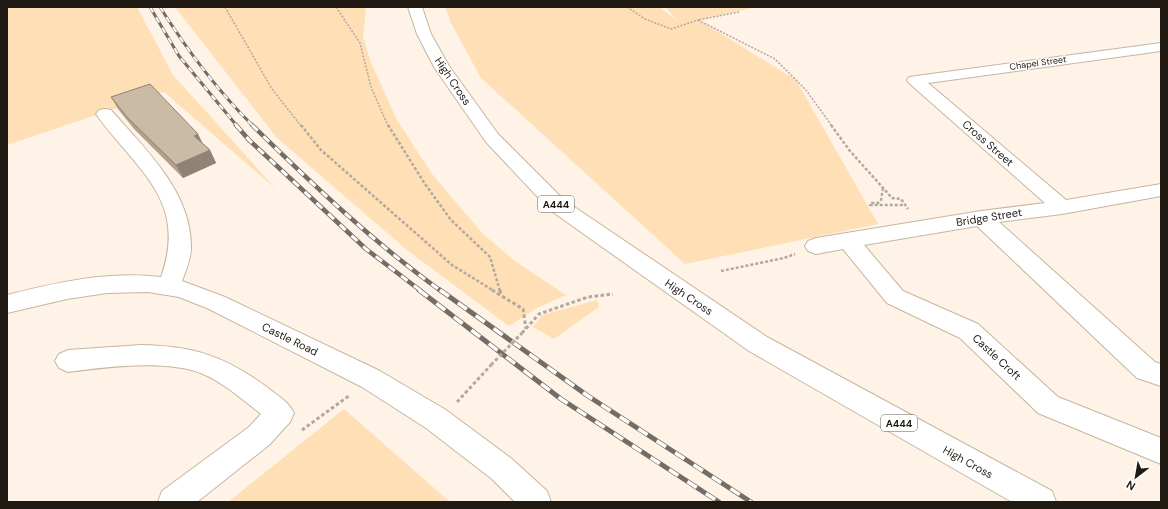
<svg xmlns="http://www.w3.org/2000/svg" width="1168" height="509" font-family="'DM Sans',sans-serif">
<style>
.green{fill:#fedfb6}
.lines{fill:none;stroke-linecap:round;stroke-linejoin:round}
.minor-casing{stroke:#c6b6a0;stroke-width:2}
.highway-casing{stroke:#c6b6a0;stroke-width:2}
.path-far2{stroke:#b2a99e;stroke-width:1.5;stroke-dasharray:2 1.5;stroke-linecap:butt}
.path-far1{stroke:#b2a99e;stroke-width:2.5;stroke-dasharray:3 2;stroke-linecap:butt}
.path{stroke:#b2a99e;stroke-width:3;stroke-dasharray:3.5 2.5;stroke-linecap:butt}
.minor{fill:#fff;fill-rule:evenodd}
.highway{fill:#fff;fill-rule:evenodd}
.rail-far2-casing{stroke:#756d63;stroke-width:3}
.rail-far1-casing{stroke:#756d63;stroke-width:4.5}
.rail-casing{stroke:#756d63;stroke-width:5}
.rail-far2{stroke:#fff;stroke-width:2;stroke-dasharray:6;stroke-linecap:butt}
.rail-far1{stroke:#fff;stroke-width:3;stroke-dasharray:8;stroke-linecap:butt}
.rail{stroke:#fff;stroke-width:3.5;stroke-dasharray:11;stroke-linecap:butt}
.path-bridge{stroke:#b2a99e;stroke-width:3;stroke-dasharray:3.5 2.5;stroke-linecap:butt}
.wall{fill:#afa18e}
.shaded-wall{fill:#8e8374}
.building{fill:#cbbba5;stroke:#8e8374}
.labels{text-anchor:middle;stroke-width:3;stroke-linejoin:round;paint-order:stroke}
.far-street-label{font-size:9px;fill:#201a12;stroke:#fff}
.shield{fill:#fff;stroke:#635f59;stroke-width:1}
.shield-label{font-size:10px;font-weight:bold;fill:#201a12}
.street-label{font-size:11px;fill:#201a12;stroke:#fff}
</style>
<rect width="100%" height="100%" fill="#fef3e6"/>
<path class="green" d="M7,7H137L173,75L276,189L164,92L7,145Z
M175,7H366L363,37L371,63L397,120L432,174L483,234L516,262L566,295L537,308L509,326L407,250L277,138Z
M445,7H660L677,21L666,7H756L699,20L796,80L878,224L685,264L481,78L451,23Z
M597,300L599,307L554,339L533,327L542,315Z
M344,409L450,502H228Z"/>
<g class="lines">
<defs>
<path id="minor" d="M1161,43V51L928,83L1066,200L1161,184V196L1062,214L999,222L1155,362L1161,364V386L1137,378L977,226L864,245L903,291L978,324L1058,397L1161,438V464L1038,413L960,338L887,303L843,249L816,254L808,251L805,246L808,241L816,238L981,211L1045,203L909,83L907,80L909,77Z
M105,109L111,110C145,149 192,192 191,248C191,259 186,270 182,281L225,297L380,371L446,410L512,459L547,491L551,502H515L492,479L426,428L362,387L209,309L179,297L148,292L107,293L67,299L7,313V295C58,282 108,271 161,277C189,199 135,169 96,114L99,110Z
M141,345C194,346 225,356 268,388C278,396 288,401 294,413L290,422L269,445L197,502H158L162,491L249,427L261,414C243,400 224,383 203,374C167,359 106,367 68,372L59,368L55,361L59,354L68,350Z"/>
<path id="highway" d="M408,7H422L431,34L449,66L498,134L564,200L767,337L1052,491L1056,502H1012L749,351L550,210L486,142L434,67L417,34Z"/>
</defs>
<use href="#minor" class="minor-casing"/>
<use href="#highway" class="highway-casing"/>
<path class="path-far2" d="M225,7L272,89L301,126
M336,7L360,43L371,87L388,126
M627,7L645,19L671,29L698,20
M739,12L698,20L775,59L806,90L832,126"/>
<path class="path-far1" d="M301,125L321,150L452,265L494,291
M388,125L425,184L451,220L490,257L500,291
M831,125L850,151L892,198L901,199L908,209
M883,188L881,200L878,203H872L870,205H905
M721,271L784,258L795,254"/>
<path class="path" d="M492,290L523,309L526,329
M500,290L501,295
M522,333L539,314L588,297L613,294
M457,402L491,365
M302,430L350,395"/>
<use href="#minor" class="minor"/>
<use href="#highway" class="highway"/>
<defs>
<path id="rail-far2" d="M150,7L179,56L237,126
M160,7C187,50 217,90 253,126"/>
<path id="rail-far1" d="M236,125L249,140L366,249L421,291
M252,125C312,184 373,242 441,291"/>
<path id="rail" d="M419,290L561,399L719,502
M440,290L588,396L751,502"/>
</defs>
<use href="#rail-far2" class="rail-far2-casing"/>
<use href="#rail-far1" class="rail-far1-casing"/>
<use href="#rail" class="rail-casing"/>
<use href="#rail-far2" class="rail-far2"/>
<use href="#rail-far1" class="rail-far1"/>
<use href="#rail" class="rail"/>
<path class="path-bridge" d="M491,365L522,333"/>
</g>
<path class="wall" d="M111,97L202,143L210,150L216,163L183,178L134,129L118,109Z"/>
<path class="shaded-wall" d="M198,134L204,146L194,136Z
M210,150L216,163L183,178L176,165Z"/>
<path class="building" d="M150,84L198,134L194,136L210,150L176,165L127,117L111,97Z"/>
<g class="labels">
<g class="far-street-label">
<text transform="translate(1038 63) rotate(-8)" y="3">Chapel Street</text>
</g>
<g class="shield">
<rect x="538" y="196" width="36" height="16" rx="3"/>
<rect x="881" y="415" width="36" height="16" rx="3"/>
</g>
<g class="shield-label">
<text x="556" y="208">A444</text>
<text x="899" y="427">A444</text>
</g>
<g class="street-label">
<text transform="translate(453 81) rotate(56)" y="4">High Cross</text>
<text transform="translate(988 143) rotate(41)" y="4">Cross Street</text>
<text transform="translate(989 217) rotate(-9)" y="4">Bridge Street</text>
<text transform="translate(689 297) rotate(34)" y="4">High Cross</text>
<text transform="translate(290 339) rotate(26)" y="4">Castle Road</text>
<text transform="translate(997 357) rotate(43)" y="4">Castle Croft</text>
<text transform="translate(968 462) rotate(29)" y="4">High Cross</text>
</g>
</g>
<rect width="1168" height="509" fill="none" stroke="#201a12" stroke-width="16"/>
<g transform="translate(1136 477) rotate(211)" stroke="#ffffff" stroke-width="3" paint-order="stroke">
<path d="M0-3L7 15L0 10L-7 15Z" fill="#201a12"/>
<text y="-6" font-size="11" font-weight="bold" text-anchor="middle" fill="#201a12">N</text>
</g>
</svg>
